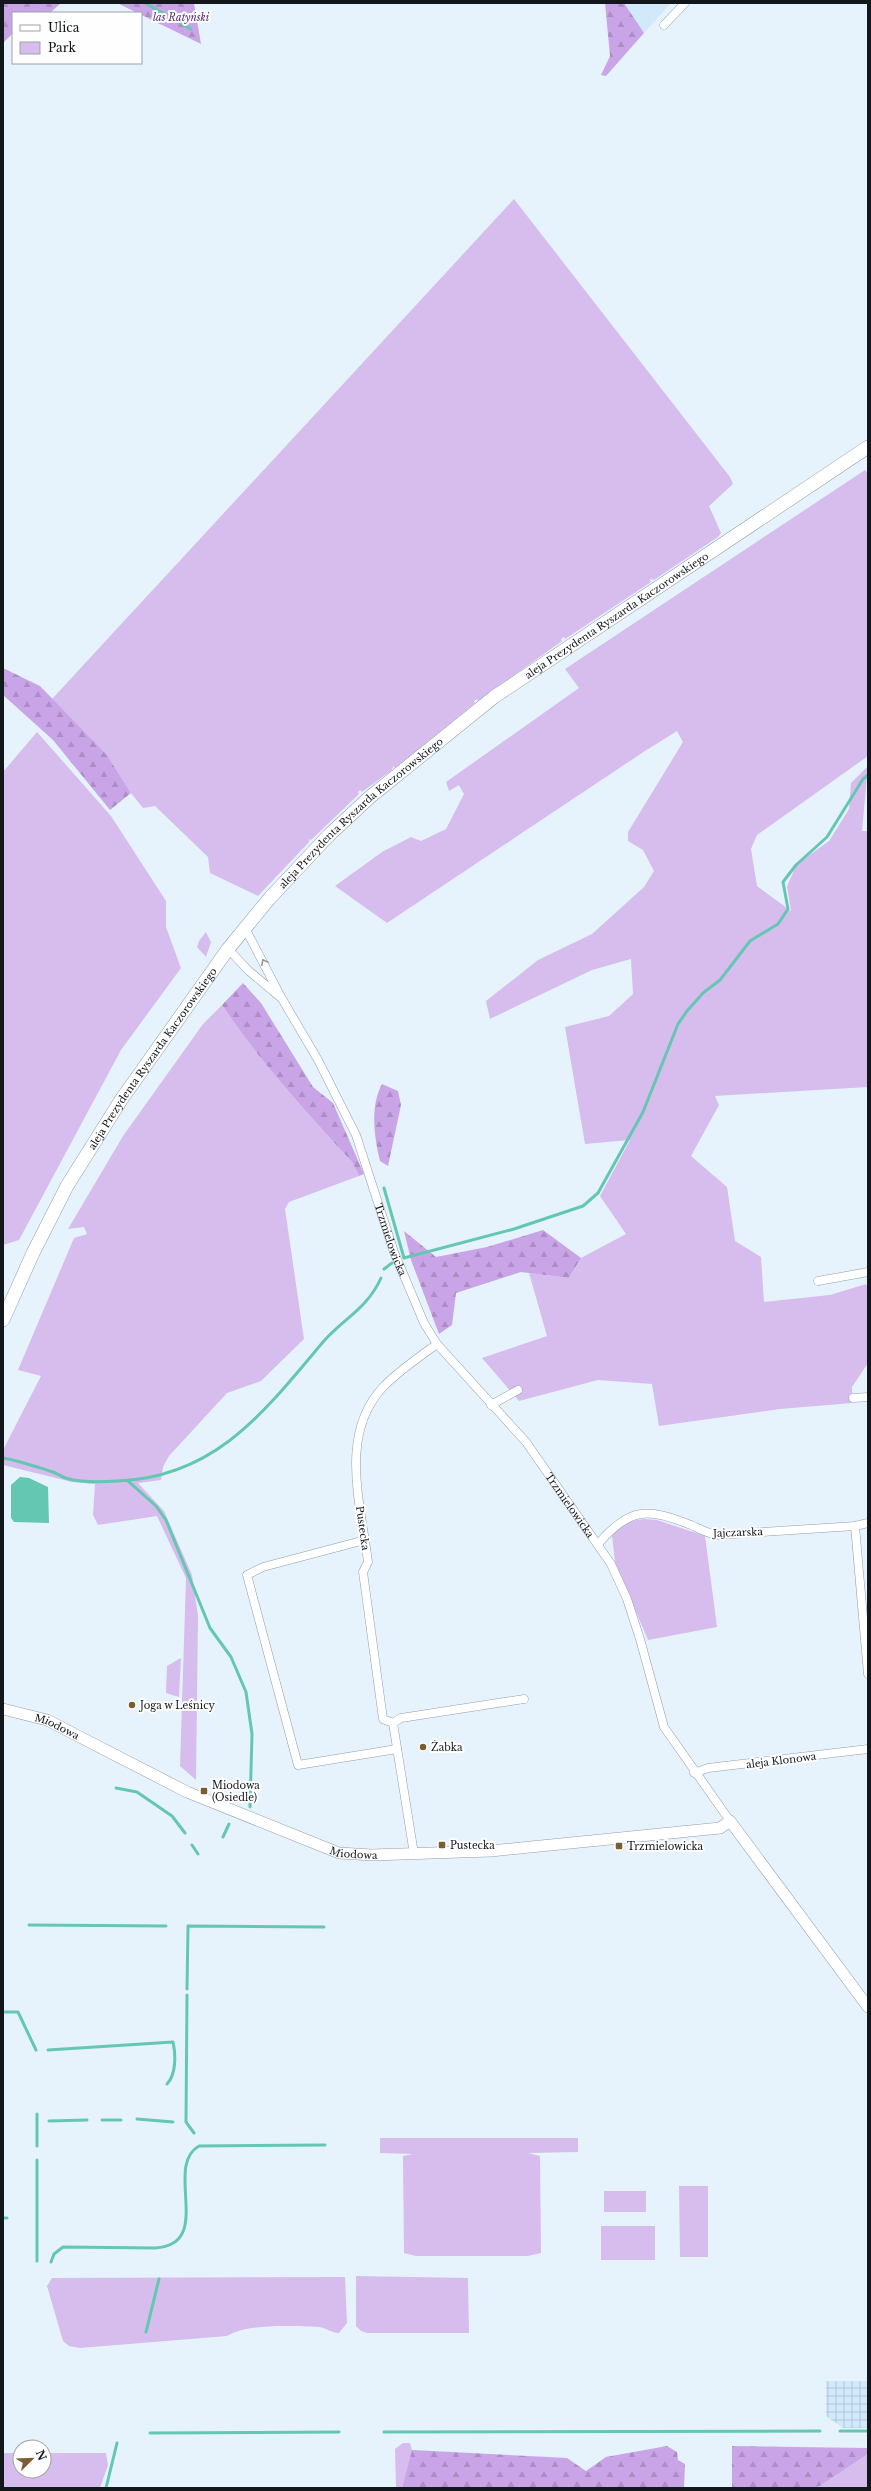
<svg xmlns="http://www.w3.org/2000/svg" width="871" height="2491" font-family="'Libre Baskerville',serif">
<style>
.built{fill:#d2e8fb}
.industrial{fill:url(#industrial-grid)}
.green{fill:#d7bcee}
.forest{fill:url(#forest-firs)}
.water{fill:#64c7b1}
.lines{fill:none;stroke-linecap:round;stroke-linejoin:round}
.stream{stroke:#64c7b1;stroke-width:3}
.street-casing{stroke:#909eaa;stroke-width:9}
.secondary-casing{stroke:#909eaa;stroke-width:12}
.primary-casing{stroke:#909eaa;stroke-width:14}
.street{stroke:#fff;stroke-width:8}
.secondary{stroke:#fff;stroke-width:11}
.primary{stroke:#fff;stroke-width:13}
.oneway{stroke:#949799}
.poi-dot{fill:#7a5e31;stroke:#fefefe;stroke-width:1.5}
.labels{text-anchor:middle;stroke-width:4;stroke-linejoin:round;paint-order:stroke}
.park-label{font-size:10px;font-style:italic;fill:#5a2c78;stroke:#fefefe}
.street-label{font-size:10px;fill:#12171c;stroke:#fefefe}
.poi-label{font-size:10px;fill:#12171c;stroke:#fefefe;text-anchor:start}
</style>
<defs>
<pattern id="industrial-grid" width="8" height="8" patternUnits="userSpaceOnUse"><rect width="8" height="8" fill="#d2e8fb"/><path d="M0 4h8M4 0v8" fill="none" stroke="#b3c6d7"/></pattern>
<pattern id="forest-firs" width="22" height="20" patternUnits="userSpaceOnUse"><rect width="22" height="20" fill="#c9a5e7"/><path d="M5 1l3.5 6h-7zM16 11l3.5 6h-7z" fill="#ac8dc6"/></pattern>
</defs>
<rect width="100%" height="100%" fill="#e6f3fd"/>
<path class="built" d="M624,3H671L644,33Z"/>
<path class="industrial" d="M826,2381H868V2428H843L826,2416Z"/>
<path class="green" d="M514,199L730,477L733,484L709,506L721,533L718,537L654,580L650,579L651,582L565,639L564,637L561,639L562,641L478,701L477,699L474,701L475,703L395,768L393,766L392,770L362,792L360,790L358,792L359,794L311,840L309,839V842L258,896L210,873L208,857L155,806L143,808L131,793L107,755L52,699Z
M865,470L868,473V756L757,835L751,849L757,886L791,911L787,886L797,864L829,841L849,809L851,783L868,766L862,831H868V1087L715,1096L719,1105L691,1156L727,1187L735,1241L761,1257L764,1302L830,1295L866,1284L868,1289V1363L852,1387V1403L780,1409L659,1426L652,1384L598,1380L519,1401L482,1358L547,1336L529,1273L569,1278L581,1258L626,1234L600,1196L630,1140L585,1144L565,1027L609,1016L633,994L631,959L592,970L490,1019L486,1001L538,960L592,934L644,887L654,871L643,850L628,841V832L683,742L677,731L645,751L387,923L335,886L382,852L411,837L421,841L446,829L464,794L459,785L449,791L446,782L579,688L565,669Z
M37,732L111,816L166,901V927L181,968L121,1050L19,1240L3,1245V772Z
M206,932L211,942L206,957L197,947L199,941Z
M222,1005C260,1062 306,1112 352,1162L359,1176L289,1202L285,1209L304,1339L261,1381L227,1393L169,1456L163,1467L161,1480L138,1483L164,1511L192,1575L198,1616L196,1780L180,1766L186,1578L157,1516L98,1525L93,1515L95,1484L72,1482L3,1465V1450L41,1376L18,1370L74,1238L87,1234L84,1227L68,1229L123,1136L203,1024Z
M645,1519L657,1520L705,1536L717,1627L648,1640L615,1562L612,1535C616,1524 634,1520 645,1519Z
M181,1658L179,1697L166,1693L167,1666Z
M380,2138H578V2152L528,2153L540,2156L541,2253L528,2256H416L404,2253L403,2156L413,2154L380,2153Z
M679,2186H708V2257H680Z
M604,2191H646V2212H604Z
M601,2226H655V2260H601Z
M356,2276L468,2278L469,2333H367L361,2331L356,2326Z
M345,2277L347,2323L339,2333C331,2333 327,2328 319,2327C294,2326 248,2323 227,2336L80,2348L69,2346L63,2341L47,2286L52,2278Z
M403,2443H410L412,2450L404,2488H396L395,2449Z
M3,2453H20V2471H44V2453H106L108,2465L100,2488H3Z
M868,2454V2488H811L820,2486Z"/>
<path class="forest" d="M3,3H61L50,13H13V33L3,43Z
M117,3H194L201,44Z
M605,3H624L644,33L606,76L601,75L610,56Z
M3,668L40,686L107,755L131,793L110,810L53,740L3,695Z
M243,983L261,1003L313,1087L333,1103L364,1174L359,1176L352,1162C306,1112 260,1062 222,1005Z
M382,1084L398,1091L401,1105L388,1166L380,1161C374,1137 370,1106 382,1084Z
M543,1230L581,1258L569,1278L521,1272L456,1293L452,1325L439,1334L411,1260L404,1231L436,1257L487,1247Z
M667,2446L677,2452L678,2460L685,2464L684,2488H404L403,2485L412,2450L567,2458L586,2471L606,2457Z
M732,2446L868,2448V2454L820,2486L811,2488H732Z"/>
<path class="water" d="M20,1477L29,1478L48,1487L49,1523L14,1522L11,1518V1485Z"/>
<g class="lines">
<path class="stream" d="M145,3L191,29
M384,1188L404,1258L514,1229L583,1206L598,1193L643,1112L678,1024L687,1011L703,993L720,980L750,941L778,924L788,909L783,882L796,865L827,837L863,779L868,775
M384,1269L392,1263
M3,1458C20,1461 37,1467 53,1472C58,1474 64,1478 69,1479C84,1483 103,1482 118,1481C216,1477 265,1411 323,1342C344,1318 367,1309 381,1278
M128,1481L156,1506L166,1520L210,1628L231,1657L246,1692L252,1734L250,1807
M116,1788L137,1792L172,1816L185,1833
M223,1837L229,1824
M192,1845L198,1854
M29,1925L166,1926
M187,1989L188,1926L324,1927
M187,1995L186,2122L194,2133
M3,2012H18L36,2050
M48,2050L173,2042C176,2055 176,2075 167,2084
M137,2119L173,2122
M102,2120H121
M49,2121L87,2120
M37,2146V2114
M37,2160V2261
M3,2218H7
M51,2262L54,2254L63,2247L155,2248C215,2245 163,2166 199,2146L325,2145
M146,2332L159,2279
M840,2431H868
M384,2432L820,2431
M150,2433L339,2432
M106,2488L117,2443"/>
<defs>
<g id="street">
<path d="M664,25L685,3"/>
<path id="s1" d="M245,928L281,997L318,1060L356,1135L394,1252L424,1323L437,1344L526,1442L611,1564L627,1599L640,1639L664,1727L730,1821"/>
<path d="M228,949L249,971L280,997"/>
<path d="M818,1281L868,1272"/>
<path d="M853,1398L868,1397"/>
<path d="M491,1405L518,1390"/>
<path d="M855,1526L868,1674"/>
<path d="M365,1540L263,1567L247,1575L298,1765L397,1749"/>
<path d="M598,1544C630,1508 646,1507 691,1525C700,1529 707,1533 717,1535L855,1526L868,1523"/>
<path d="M393,1723L401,1718L524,1699"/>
<path d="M694,1773L708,1768L868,1749"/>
<path d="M414,1854L393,1723L383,1719L363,1572L368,1562C361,1504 338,1434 384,1386C400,1370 419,1357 437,1344"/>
</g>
<g id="secondary">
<path id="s2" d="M3,1709L47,1720L187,1792L339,1853L372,1855L491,1851L720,1828L730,1821L868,2007"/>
</g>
<g id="primary">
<path id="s3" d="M3,1320L33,1253L67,1186L121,1100L228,949L269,899L329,835L370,797L494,697L868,447"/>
</g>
</defs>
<use href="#street" class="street-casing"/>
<use href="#secondary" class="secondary-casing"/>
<use href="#primary" class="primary-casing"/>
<use href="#street" class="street"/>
<use href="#secondary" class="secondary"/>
<use href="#primary" class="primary"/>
</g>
<defs><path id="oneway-chevron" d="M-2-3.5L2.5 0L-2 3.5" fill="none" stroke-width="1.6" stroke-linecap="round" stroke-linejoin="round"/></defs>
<use class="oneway" href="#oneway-chevron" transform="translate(264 962) rotate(-118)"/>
<g class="poi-dot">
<circle cx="132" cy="1705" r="4"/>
<circle cx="423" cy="1747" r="4"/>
<rect x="200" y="1787" width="8" height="8" rx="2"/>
<rect x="438" y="1841" width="8" height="8" rx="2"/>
<rect x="615" y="1842" width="8" height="8" rx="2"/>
</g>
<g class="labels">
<g class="park-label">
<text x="181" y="21">las Ratyński</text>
</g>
<g class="street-label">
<text dy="4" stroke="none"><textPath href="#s3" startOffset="950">aleja Prezydenta Ryszarda Kaczorowskiego</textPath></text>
<text dy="4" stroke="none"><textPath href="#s3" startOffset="626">aleja Prezydenta Ryszarda Kaczorowskiego</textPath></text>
<text dy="4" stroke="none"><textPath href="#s3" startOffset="302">aleja Prezydenta Ryszarda Kaczorowskiego</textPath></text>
<text dy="4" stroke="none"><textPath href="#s1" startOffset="345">Trzmielowicka</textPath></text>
<text dy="4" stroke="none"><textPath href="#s1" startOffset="669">Trzmielowicka</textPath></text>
<text transform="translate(363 1528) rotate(82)" y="4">Pustecka</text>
<text transform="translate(738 1532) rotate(-2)" y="4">Jajczarska</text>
<text dy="4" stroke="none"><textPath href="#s2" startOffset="57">Miodowa</textPath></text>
<text transform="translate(781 1760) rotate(-7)" y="4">aleja Klonowa</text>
<text dy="4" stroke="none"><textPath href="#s2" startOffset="381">Miodowa</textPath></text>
</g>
<g class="poi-label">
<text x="140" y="1709">Joga w Leśnicy</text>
<text x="431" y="1751">Żabka</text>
<text x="212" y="1789">Miodowa<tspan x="212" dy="12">(Osiedle)</tspan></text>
<text x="450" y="1849">Pustecka</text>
<text x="627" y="1850">Trzmielowicka</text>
</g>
</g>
<rect width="871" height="2491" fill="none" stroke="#12171c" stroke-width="8"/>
<rect x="12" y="12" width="130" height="52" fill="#fefefe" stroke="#a0a2a4"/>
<rect x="20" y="25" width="20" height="6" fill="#ffffff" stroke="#a0a2a4"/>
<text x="48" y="32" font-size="12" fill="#12171c">Ulica</text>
<rect x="20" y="42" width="20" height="12" fill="#d7bcee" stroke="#a0a2a4"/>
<text x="48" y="52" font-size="12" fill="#12171c">Park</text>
<g transform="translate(32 2459) rotate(67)"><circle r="19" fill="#fefefe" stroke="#a0a2a4"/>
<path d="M0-3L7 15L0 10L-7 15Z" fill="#7a5e31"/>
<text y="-6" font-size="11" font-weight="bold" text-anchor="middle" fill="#12171c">N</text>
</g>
</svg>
